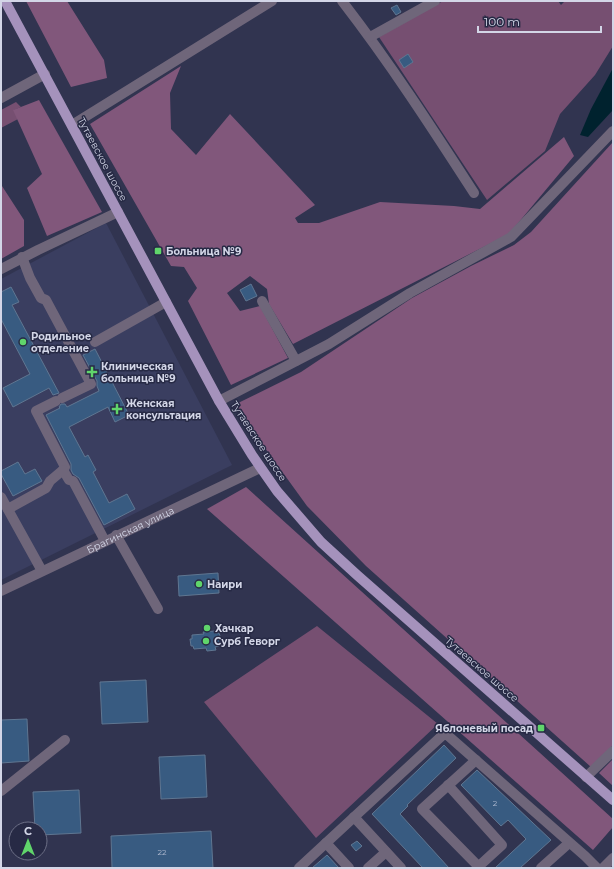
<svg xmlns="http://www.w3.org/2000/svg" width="614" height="869" font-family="Montserrat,sans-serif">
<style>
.built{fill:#3a3e60}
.green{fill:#764f71}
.forest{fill:#81577b}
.water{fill:#00222e}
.building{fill:#385b81;stroke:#5f7691}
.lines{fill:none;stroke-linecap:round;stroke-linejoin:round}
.minor{stroke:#6f667a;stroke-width:10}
.major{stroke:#a592bc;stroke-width:10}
.poi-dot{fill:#60d56b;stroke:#272a45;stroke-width:1.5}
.labels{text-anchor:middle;stroke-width:3;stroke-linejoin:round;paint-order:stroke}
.number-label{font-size:8px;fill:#acb7ce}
.street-label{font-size:10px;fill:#d3d6e7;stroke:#272a45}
.poi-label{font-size:10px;font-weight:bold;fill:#d3d6e7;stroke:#272a45;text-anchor:start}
</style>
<rect width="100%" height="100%" fill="#313450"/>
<path class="built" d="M106,223L232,465L1,580V279Z"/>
<path class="green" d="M443,1H558L561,5L565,1H613V46L595,75L560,114L545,151L487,200L379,37Z
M16,102L21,107L14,110L18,119L1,128V110Z
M317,626L438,724L316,838L204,702Z"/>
<path class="forest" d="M26,1H67L104,60L107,78L71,87Z
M181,66L170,93L171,129L196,155L230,114L315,205L295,218L298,223H319L380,202L454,206L480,209L564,137L574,156L509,234L293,344L269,304L267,289L250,276L227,293L240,311L260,306L288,358L231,385L188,301L197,288L184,267L171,266L90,124Z
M39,100L102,212L47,236L27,188L42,174L13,110Z
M613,142V745L591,767L366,566L307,506L234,405L301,372L412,298L471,266L514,245L531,232Z
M2,186L24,220V246L1,259V187Z
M246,487L613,819V827L593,850L207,509Z
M613,759V786L599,773Z"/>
<path class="water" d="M613,68V110L588,137L580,135L591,109Z"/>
<path class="building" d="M397,5L401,12L396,15L391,8Z
M408,54L413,62L404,68L399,60Z
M251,284L257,296L246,301L240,290Z
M11,287L19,302L12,305L59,393L53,395L49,388L13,407L3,388L30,374L1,319V292Z
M95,349L129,415L115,422L108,407L69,427L85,457L88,455L96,470L93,472L109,503L127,494L135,509L104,525L79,478L73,474L71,470V464L46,415L60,408L59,407L61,404H65L67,407L99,391L97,386V381L83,355Z
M18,462L25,474L35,469L42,481L13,496L1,474V471Z
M218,573L219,593L179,596L178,576Z
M215,631V633H219L222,642L220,644L219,646L215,647L216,650L207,651L206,648L194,649L193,646H191L190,639H192V635L204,634L203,632Z
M146,680L148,722L102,724L100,682Z
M27,719L29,761L1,763V720Z
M444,745L456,758L407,805L408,806L400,814L449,868H423L372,814Z
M205,755L207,797L161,799L159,757Z
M477,770L551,840L520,868H495L526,839L508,820L501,826L461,785Z
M79,790L81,833L40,835V829H35L33,792Z
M211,831L213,868H112L111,836Z
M357,841L362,846L356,851L351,845Z
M327,855L339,868H312Z"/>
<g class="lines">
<g class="minor">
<path d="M342,1C390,63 432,128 474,193"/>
<path d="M370,37L435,1"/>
<path d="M1,98L45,74"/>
<path d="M72,125L272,1"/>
<path d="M22,257L30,278L41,298L46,300L91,384L62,398"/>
<path d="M1,269L38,250L118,212"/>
<path d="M262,301L296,361"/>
<path d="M95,342L166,302"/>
<path d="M56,401L36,411L65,467L63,470L69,480L73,481L105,541"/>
<path d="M219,401L329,344L410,293L511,237L613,131"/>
<path d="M1,497L42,571"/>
<path d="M8,509L46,488L50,481L63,470"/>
<path d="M116,535L158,609"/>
<path id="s1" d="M1,591L260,468"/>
<path d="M476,760L422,809L480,868"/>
<path d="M586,777L613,751"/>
<path d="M448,785L502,845L478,867"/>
<path d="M1,791L65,740"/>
<path d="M354,817L401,868"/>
<path d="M326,843L349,868"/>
<path d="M299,868L445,733L585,856L597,868"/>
<path d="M368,868L386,852"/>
<path d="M541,868L569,843"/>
<path d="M603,868L613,858"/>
</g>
<path class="major" d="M5,1L219,401L252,455L277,491L321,542L357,575L613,800"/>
</g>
<g class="poi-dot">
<rect x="154" y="247" width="8" height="8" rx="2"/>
<circle cx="23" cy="342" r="4"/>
<path d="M90 366h4v4h4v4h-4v4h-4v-4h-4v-4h4z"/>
<path d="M115 403h4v4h4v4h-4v4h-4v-4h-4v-4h4z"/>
<circle cx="199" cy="584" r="4"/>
<circle cx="207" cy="628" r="4"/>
<circle cx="206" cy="641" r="4"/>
<rect x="537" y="724" width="8" height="8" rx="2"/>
</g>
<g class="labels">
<g class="number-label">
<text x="495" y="806">2</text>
<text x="162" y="855">22</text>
</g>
<g class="street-label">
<text transform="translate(103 159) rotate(62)" y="4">Тутаевское шоссе</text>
<text transform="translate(259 441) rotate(57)" y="4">Тутаевское шоссе</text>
<text dy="4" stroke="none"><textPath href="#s1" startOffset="143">Брагинская улица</textPath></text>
<text transform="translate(482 669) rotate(41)" y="4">Тутаевское шоссе</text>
</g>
<g class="poi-label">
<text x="166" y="255">Больница №9</text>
<text x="31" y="340">Родильное<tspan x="31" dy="12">отделение</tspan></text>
<text x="101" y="370">Клиническая<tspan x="101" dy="12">больница №9</tspan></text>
<text x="126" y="407">Женская<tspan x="126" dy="12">консультация</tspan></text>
<text x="207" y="588">Наири</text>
<text x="215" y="632">Хачкар</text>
<text x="214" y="645">Сурб Геворг</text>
<text x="533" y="732" text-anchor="end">Яблоневый посад</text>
</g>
</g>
<rect width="614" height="869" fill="none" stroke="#d3d6e7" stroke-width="4"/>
<g transform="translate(28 841)"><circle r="19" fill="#272a45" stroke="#6c6f86"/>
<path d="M0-3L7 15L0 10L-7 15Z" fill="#60d56b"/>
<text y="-6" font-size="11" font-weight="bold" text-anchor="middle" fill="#d3d6e7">С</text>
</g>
<path d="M478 26v6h123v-6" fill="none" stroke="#d3d6e7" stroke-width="2"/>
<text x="484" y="26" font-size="12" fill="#d3d6e7" stroke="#272a45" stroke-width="3" paint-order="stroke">100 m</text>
</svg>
